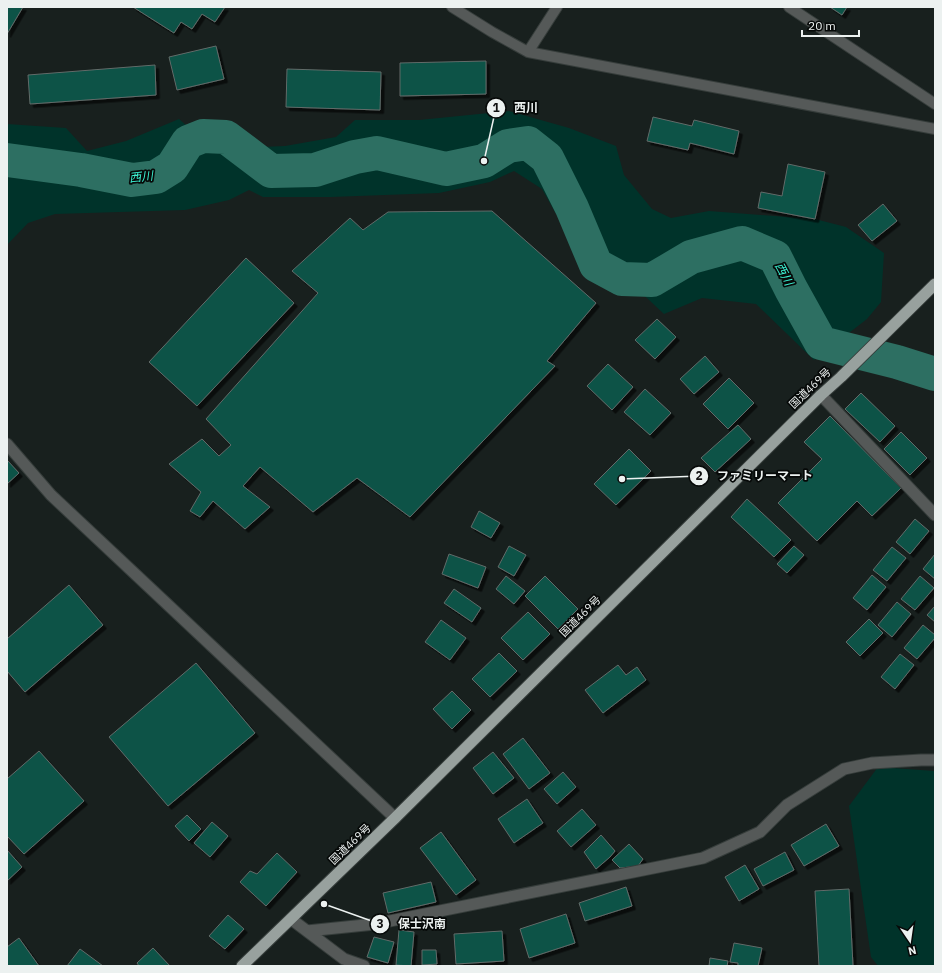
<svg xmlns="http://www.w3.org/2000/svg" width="942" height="973" font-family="'IBM Plex Sans','Noto Sans JP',sans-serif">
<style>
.green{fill:#00332a}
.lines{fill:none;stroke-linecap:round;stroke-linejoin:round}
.river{stroke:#2d6f62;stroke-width:34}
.building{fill:#075347;stroke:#626b69;filter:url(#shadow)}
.service-casing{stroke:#363d3b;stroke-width:12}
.minor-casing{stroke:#363d3b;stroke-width:13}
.tertiary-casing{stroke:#363d3b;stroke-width:13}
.trunk-casing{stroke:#363d3b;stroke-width:13}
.service{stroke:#555958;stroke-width:10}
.minor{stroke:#555958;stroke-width:11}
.tertiary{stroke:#555958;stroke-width:11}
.trunk{stroke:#98a19e;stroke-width:11}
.labels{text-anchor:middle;stroke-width:3.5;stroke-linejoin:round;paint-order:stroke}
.street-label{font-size:11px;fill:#ecf1f0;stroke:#060908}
.water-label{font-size:12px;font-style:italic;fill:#3cf2d3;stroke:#060908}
.leader{fill:none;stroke:#ecf1f0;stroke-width:1.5}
.callout-dot{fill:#ecf1f0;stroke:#060908;stroke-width:1.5}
.mark-label{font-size:12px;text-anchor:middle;font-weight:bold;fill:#111}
.callout-label{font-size:12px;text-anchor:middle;font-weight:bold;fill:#ecf1f0;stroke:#060908;stroke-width:3.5;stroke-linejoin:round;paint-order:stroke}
</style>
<defs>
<filter id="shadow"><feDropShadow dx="3.5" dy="3.5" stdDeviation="0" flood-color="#0009"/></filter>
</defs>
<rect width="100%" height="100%" fill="#18201e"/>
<path class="green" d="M509,111L569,128L616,146L624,175L652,209L671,218L709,211L815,219L846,227L884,253L881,302L867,319L814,360L756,304L702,298L664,314L555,212L542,189L514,171L490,182L439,193L331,197H263L249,190L229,200L185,210L55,214L28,223L7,245V124L66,128L87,151L126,141L179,119L213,149L285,146L336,137L355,120H419Z
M878,767L935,771V966H878L871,957L849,806Z"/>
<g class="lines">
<path class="river" d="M7,160L81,170L132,180L156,177L172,167L188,142L203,136L226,137L271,171L315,170L355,157L377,153L446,169L484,161L508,146L528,143L547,158L572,208L596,265L622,279L652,280L691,257L742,243L775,257L791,289L821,343L897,362L935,374"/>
</g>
<path class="building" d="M7,7H23L7,34Z
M133,7H225L215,22L202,14L192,29L181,22L174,33Z
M830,7H847L842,15Z
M216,46L224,79L177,90L169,57Z
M486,61V94L400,96V63Z
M155,65L156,95L30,104L28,75Z
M287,69L381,72L380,110L286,107Z
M653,117L692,126L694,120L739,131L734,154L690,143L688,150L647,141Z
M788,164L825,172L815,219L758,208L761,192L782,196Z
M883,204L897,221L872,241L858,225Z
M492,211L596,303L547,361L555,366L410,517L357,478L313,512L260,467L243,486L270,507L245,529L213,501L200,517L190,511L201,492L169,464L202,439L219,456L231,445L206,419L318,293L292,271L350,218L363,230L388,212Z
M246,258L294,303L197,406L149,362Z
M657,319L676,337L655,359L635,340Z
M705,356L719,372L694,394L680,379Z
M608,364L633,387L612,410L587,386Z
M729,378L754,403L728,429L703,404Z
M645,389L671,413L650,435L624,412Z
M861,393L895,426L880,442L845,409Z
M830,416L901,488L872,516L857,501L817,541L778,503L822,459L804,442Z
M738,425L751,439L715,472L701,458Z
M901,432L927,458L910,475L884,449Z
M629,449L651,471L616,505L594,484Z
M7,460L19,473L7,484Z
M747,499L791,540L774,557L731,517Z
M479,511L500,523L491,538L471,527Z
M915,519L929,531L910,554L896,542Z
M509,546L526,555L514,576L498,567Z
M794,546L804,555L787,573L777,564Z
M892,547L906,558L887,581L873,570Z
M449,554L486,567L478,588L442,574Z
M935,554V579L923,569Z
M872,575L886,587L867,610L853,598Z
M506,576L525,591L514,604L496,589Z
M545,576L578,609L558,629L525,596Z
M920,576L934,588L915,610L901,599Z
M69,585L103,625L25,692L7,671V639Z
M454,589L481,608L472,622L444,603Z
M897,602L911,614L892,637L878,625Z
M935,606V622L927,615Z
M528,612L550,634L523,660L501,638Z
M869,619L883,633L860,656L846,642Z
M441,620L466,638L450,660L425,642Z
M923,625L935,635V638L917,659L904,648Z
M499,653L517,671L490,697L472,679Z
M900,654L914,665L895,689L881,677Z
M196,663L255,733L168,806L109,737Z
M618,665L626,675L637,667L646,680L603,713L585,690Z
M452,691L471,710L452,729L433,709Z
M523,738L550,773L529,789L503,754Z
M39,751L84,801L24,854L7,836V779Z
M493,752L514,778L493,794L473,768Z
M563,772L576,787L557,804L544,789Z
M527,799L543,823L514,843L498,819Z
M582,809L596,825L571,847L557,831Z
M187,815L201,829L189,841L175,826Z
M212,822L228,836L210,857L194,843Z
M826,824L839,846L804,866L791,845Z
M441,832L476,880L456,895L420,848Z
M601,835L615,851L610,857L596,869L584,852Z
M629,844L643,859L638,866L620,868L612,860Z
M7,850L22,867L7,881Z
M785,852L794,870L763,886L754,869Z
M277,853L297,872L266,906L240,882L250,871L257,874Z
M745,865L759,889L739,901L725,877Z
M431,882L436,902L388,913L383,893Z
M626,887L632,906L585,921L579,903Z
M849,889L853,966H819L815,891Z
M566,914L575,943L529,958L520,929Z
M228,915L244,929L225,949L209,936Z
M399,930L414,932L411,966L396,965Z
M502,931L504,961L456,964L454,934Z
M374,937L394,942L388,963L367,957Z
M19,938L39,966H7V947Z
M734,943L762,948L758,966H738V963L730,962Z
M153,948L170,966H139L137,963Z
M80,949L103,966H67Z
M422,950H436L437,964L422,965Z
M710,958L728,961L727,966H709Z"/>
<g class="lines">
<defs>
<path id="service" d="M452,7L492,32L528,52L935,129
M789,7L935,104
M528,52L557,7"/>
<path id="minor" d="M821,395L935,515
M291,919L344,959L364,966
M307,931L375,924L703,858L760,832L787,805L844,769L872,763L921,760H935"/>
<path id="tertiary" d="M7,444L51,495L395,818"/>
<path id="trunk" d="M242,966L395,818L821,395L841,377L935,284"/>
</defs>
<use href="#service" class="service-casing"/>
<use href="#minor" class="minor-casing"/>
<use href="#tertiary" class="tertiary-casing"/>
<use href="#trunk" class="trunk-casing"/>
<use href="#service" class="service"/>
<use href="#minor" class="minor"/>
<use href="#tertiary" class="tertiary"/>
<use href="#trunk" class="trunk"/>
</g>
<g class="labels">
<g class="street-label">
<text transform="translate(810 388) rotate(-44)" y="4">国道469号</text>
<text transform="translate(580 616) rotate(-45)" y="4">国道469号</text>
<text transform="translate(350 844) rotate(-44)" y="4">国道469号</text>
</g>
<g class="water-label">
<text transform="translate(141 177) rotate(-6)" y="4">西川</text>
<text transform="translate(784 274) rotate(62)" y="4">西川</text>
</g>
</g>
<path class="leader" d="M484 161L496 108M622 479L699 476M324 904L380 924"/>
<g class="callout-dot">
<circle cx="484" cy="161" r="4"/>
<circle cx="622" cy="479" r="4"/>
<circle cx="324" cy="904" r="4"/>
<circle cx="496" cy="108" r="10"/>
<circle cx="699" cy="476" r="10"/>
<circle cx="380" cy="924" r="10"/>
</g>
<g class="mark-label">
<text x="496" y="112">1</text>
<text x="699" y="480">2</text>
<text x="380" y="928">3</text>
</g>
<g class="callout-label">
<text x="526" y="112">西川</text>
<text x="765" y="480">ファミリーマート</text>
<text x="422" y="928">保士沢南</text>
</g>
<rect width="942" height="973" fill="none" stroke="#ecf1f0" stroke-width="16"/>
<g transform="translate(910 941) rotate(167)" stroke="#060908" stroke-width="3" paint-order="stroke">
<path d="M0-3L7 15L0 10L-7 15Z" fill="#ecf1f0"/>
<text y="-6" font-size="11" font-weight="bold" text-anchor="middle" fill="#ecf1f0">N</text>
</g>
<path d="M802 30v6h57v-6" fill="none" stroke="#ecf1f0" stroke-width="2"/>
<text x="808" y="30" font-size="12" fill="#ecf1f0" stroke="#060908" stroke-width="3" paint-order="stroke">20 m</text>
</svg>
